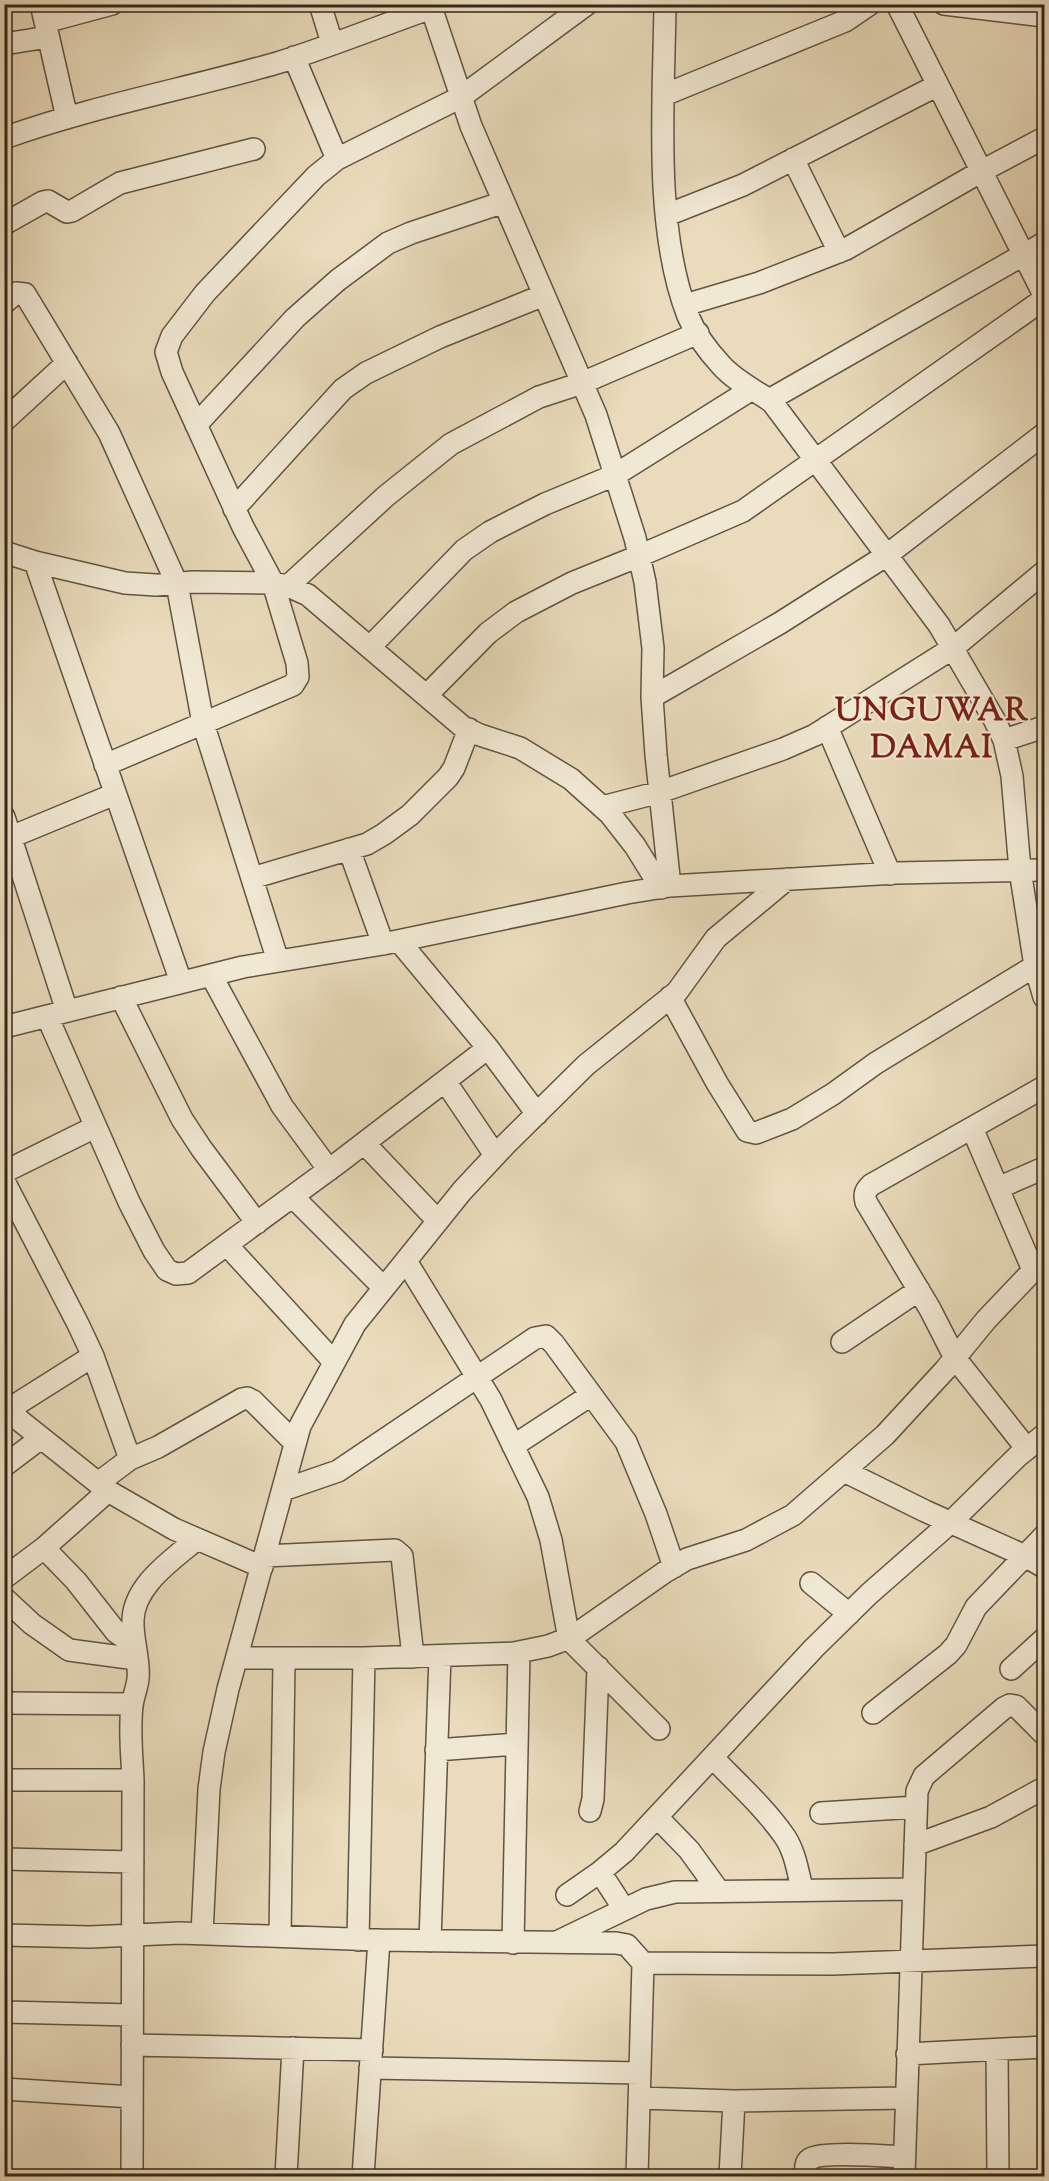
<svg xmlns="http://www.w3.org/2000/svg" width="1049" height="2181" font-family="'Sorts Mill Goudy',serif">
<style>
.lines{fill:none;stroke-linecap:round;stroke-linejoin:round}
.minor-casing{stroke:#615444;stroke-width:24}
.minor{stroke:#f1e8d3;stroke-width:21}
.labels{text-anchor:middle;stroke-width:4.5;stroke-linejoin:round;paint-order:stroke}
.district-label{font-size:32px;font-weight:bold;letter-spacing:1.5px;fill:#7a1f14;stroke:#f1e8d3}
</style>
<rect width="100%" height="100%" fill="#e9dbbb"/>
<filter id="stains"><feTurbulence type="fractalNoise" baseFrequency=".00333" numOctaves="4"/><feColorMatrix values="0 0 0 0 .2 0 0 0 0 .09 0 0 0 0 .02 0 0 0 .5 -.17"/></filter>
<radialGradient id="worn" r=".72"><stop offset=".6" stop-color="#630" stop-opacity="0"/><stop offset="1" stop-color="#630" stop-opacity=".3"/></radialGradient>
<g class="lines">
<defs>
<path id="minor" d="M41,4L67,118
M320,4L332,43
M430,4L471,126L596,415L635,538L645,582L653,648L652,697L656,755L670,886
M665,4C664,100 653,227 688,316C695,333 708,351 721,365C735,381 755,390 772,402L939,625L995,721L1004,740L1012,776L1020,870L1035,966L1044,997
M897,4L1044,295
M944,4L1044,16
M45,22L112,4
M4,44L48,37
M294,57L337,159
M664,95L845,21L870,4
M4,138C93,106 186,89 277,63C329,47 380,26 431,8
M793,159L839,252
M667,215L743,185L938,85
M4,224L43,202L48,201L67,212L72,211L120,183L254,149
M4,303L16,293L25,294L109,433L177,584L203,723L278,961
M685,305L759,283L846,249L982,171L1044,138
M769,400L1044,243
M4,421L67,363
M196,425L295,318L338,280L388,243L411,233L504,202
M234,509L343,389L366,373L440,337L544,295
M4,552L35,562L125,583L156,585L193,582L273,583L288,586L308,595L463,727L480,735L520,748L571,779L610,814L635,846L661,888
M35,562L181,982
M288,586L386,496L451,444L539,397L582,383L698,333
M370,647L464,550L490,532L545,504L615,475L752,389
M427,695L488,633L516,612L572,583L639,556L743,511L1044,299
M652,697L780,623L887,555L1044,434
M827,727L890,874
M1004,740L1044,727
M105,765L293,685L298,677L297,663L273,583L243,527L172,372L166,352L172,336L205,293L316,176L337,159L461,97L587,4
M602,807L660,792L783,749L815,735L953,648L1044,572
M4,817L67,1011
M11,837L115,794
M349,849L383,944
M252,878L367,844L384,834L410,815L448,777L454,768L469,729
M399,941L488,1048L537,1114
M211,975L282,1106L329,1170
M121,997L182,1119L201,1148L257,1223
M670,997L717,1083L747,1131L756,1133L792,1119L833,1094L876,1063L1035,966
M47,1016L129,1202L154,1251L167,1270L176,1274L188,1273L338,1163L488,1048
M4,1027L243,967L383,944L627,893L670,886L896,873L1044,870
M445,1081L495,1155
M972,1128L1033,1270
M364,1143L438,1221
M4,1172L95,1127
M4,1181L78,1324L93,1356L130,1459
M998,1188L1044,1168
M293,1197L384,1288
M227,1245L334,1362
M406,1261L491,1400L538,1497L551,1540L569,1639L659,1729
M842,1342L919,1290
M4,1401L19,1420L108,1491L174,1529L262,1567
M9,1409L93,1356
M513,1446L591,1395
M1027,1449L955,1358L930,1309L866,1202C864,1194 865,1191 871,1185L1044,1087
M4,1466L41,1438
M844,1471L925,1511L1025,1556L1044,1567
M98,1483L130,1459L158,1447L242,1399L247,1398L253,1401L295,1443
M283,1490L338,1471L535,1338L546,1336L554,1344L626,1442L656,1514L674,1567
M44,1548L76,1581L116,1632L135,1645
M265,1556L395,1550L402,1556L413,1657
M4,1578L44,1548L108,1491
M811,1583L849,1614
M4,1598L32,1624L69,1650L136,1659
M237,1658H364L514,1653L548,1646L572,1637L665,1572L687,1559L746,1540L793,1515L885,1435L945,1370L986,1320L1044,1259
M1011,1669L1044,1639
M4,1703L132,1704
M873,1713L948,1654L956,1645L976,1607L1044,1536
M436,1750L517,1744
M713,1758C737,1783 765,1808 785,1837C795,1852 798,1872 802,1889
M4,1780H133
M590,1811L593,1799L598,1667
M821,1813L916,1807
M657,1817L689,1850L718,1890
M915,1845L991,1817L1044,1788
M4,1859L133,1862
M600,1872L624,1909
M567,1895L600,1872L624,1852L814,1648L869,1594L951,1522L1018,1456L1044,1435
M202,1934L209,1789L214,1752L228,1689L300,1426L355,1324L462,1191L505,1145L586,1065L677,992L716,938L787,879
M4,1935L90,1937L180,1933L379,1940L616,1943L627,1945L643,1963L637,2176
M280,1936L284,1660
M358,1940L364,1658
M430,1941L440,1656
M559,1941L646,1899L675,1892L913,1889
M513,1943L519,1652
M643,1963L833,1964L1044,1956
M4,2012L132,2015
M132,2045L372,2050
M997,2050L998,2176
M907,2054L1044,2047
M370,2068L640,2073
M4,2089L132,2097
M640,2098L734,2101L905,2098
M132,2176L133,1780C132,1756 129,1731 132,1706C133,1697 137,1688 138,1679C140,1662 133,1642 133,1624C131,1587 172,1560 197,1539
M286,2176L293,2048
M363,2176L379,1940
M730,2176L734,2101
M806,2176C806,2171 804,2163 810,2159C822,2151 886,2156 904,2157
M904,2176L917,1791L924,1776L1004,1708L1010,1705L1016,1706L1044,1734"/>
</defs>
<use href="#minor" class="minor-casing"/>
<use href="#minor" class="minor"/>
</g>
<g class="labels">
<g class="district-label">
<text x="932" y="720">UNGUWAR<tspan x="932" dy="37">DAMAI</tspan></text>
</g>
</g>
<rect width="1049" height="2181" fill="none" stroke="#e9dbbb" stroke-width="24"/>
<rect x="6" y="6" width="1037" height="2169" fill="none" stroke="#34271d" stroke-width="3"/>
<rect x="12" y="12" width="1025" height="2157" fill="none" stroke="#34271d" stroke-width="1.5"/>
<rect width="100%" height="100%" filter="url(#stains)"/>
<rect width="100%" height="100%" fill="url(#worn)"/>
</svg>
